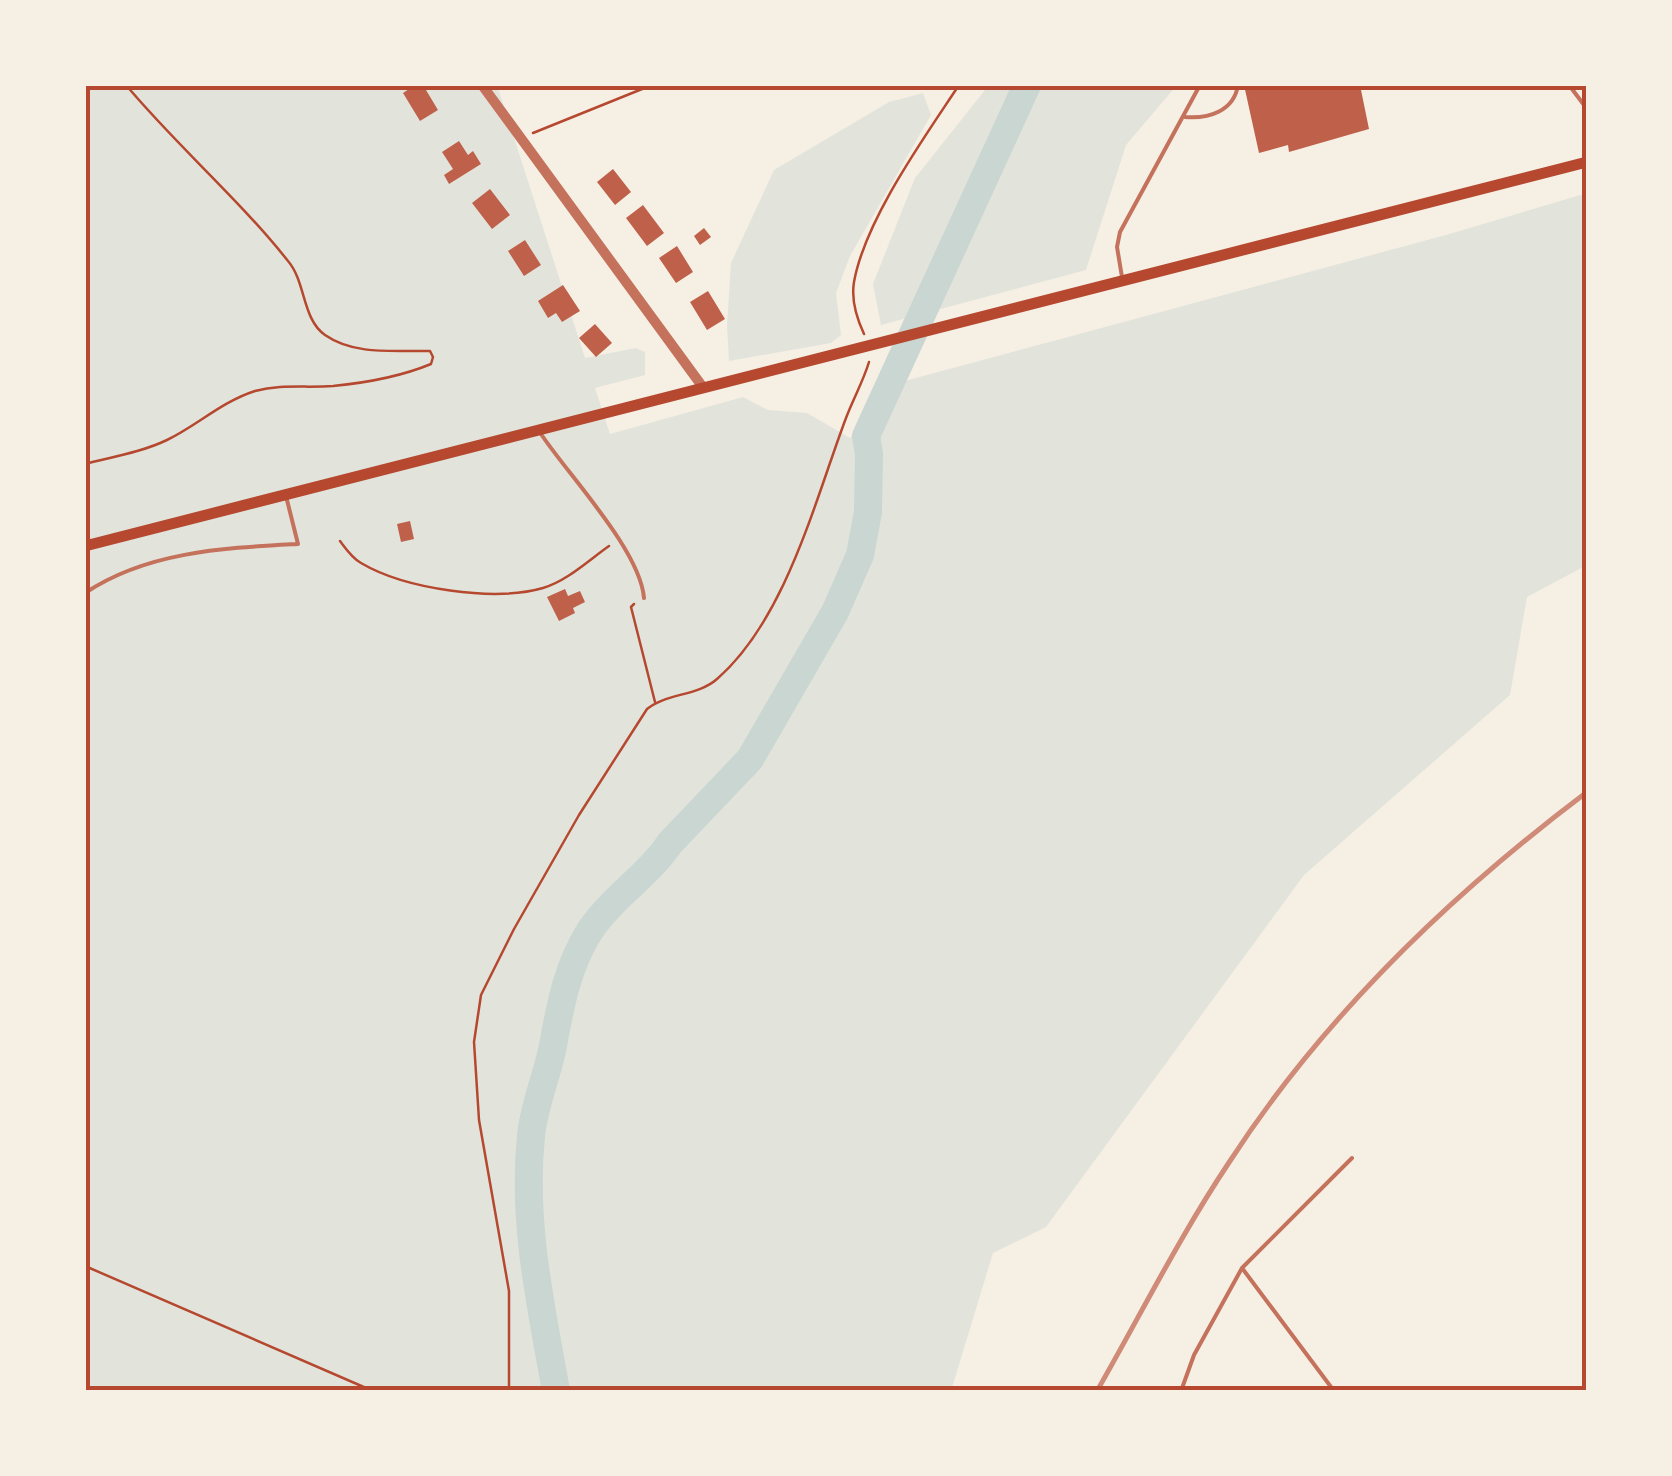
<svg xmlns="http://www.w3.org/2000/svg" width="1672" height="1476" font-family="Roboto,sans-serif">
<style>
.green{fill:#e2e4dc}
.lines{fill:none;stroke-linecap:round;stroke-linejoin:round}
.river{stroke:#c9d6d2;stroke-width:28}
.building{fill:#bf614a}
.path{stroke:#b5482f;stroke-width:2.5}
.service{stroke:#c5725c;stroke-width:4}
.tertiary{stroke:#c5725c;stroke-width:10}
.secondary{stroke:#b5482f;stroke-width:11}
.rail{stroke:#cf8b77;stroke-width:5}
.neatline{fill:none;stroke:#b5482f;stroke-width:4}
</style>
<rect width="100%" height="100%" fill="#f6efe4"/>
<path class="green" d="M85,85H497L585,358L636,348L645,352V375L595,388L610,434L743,397L768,410L807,413L850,438L897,383L1446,235L1587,193V565L1527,597L1510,695L1304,875L1046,1227L993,1253L951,1391H85Z
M989,85H1177L1126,145L1086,270L881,325L873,284L915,178Z
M923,93L931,115L850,256L836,293L841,335L831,343L729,361L727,326L731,263L774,170L889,102Z"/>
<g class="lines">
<path class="river" d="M556,1391C541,1306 522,1222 531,1136C534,1103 549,1072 554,1040C561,1002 568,966 589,932C612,897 648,876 670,843L750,759L835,612L860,555L868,512L869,454L866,436L1027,85"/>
</g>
<path class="building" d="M415,85H423L438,110L420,121L403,93Z
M1244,85H1360L1369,129L1289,152L1288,145L1259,153Z
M459,141L468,155L473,151L481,164L449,184L444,175L453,169L442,152Z
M613,169L631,192L615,205L597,182Z
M490,189L510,215L492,229L472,203Z
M643,205L664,233L647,246L626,218Z
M704,228L711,237L700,245L694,236Z
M525,240L541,265L524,276L508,251Z
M677,246L693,272L676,283L659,258Z
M563,285L580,311L562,322L556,313L548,318L538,301Z
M708,291L725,319L707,330L690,302Z
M595,324L612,343L596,357L579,338Z
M410,521L414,539L401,542L397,524Z
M565,589L568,596L580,591L585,602L573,608L575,613L559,621L547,597Z"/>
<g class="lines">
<path class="path" d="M533,133L652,85
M864,334C857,319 851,300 854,282C865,220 924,138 959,85
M85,464C112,457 142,452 167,440C198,425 221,402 255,391C281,384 306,388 333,386C364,383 402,376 431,364L433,357L430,351C396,350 355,356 325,335C302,319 306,282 288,261C238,198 177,146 126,85
M340,541C346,549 352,558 361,563C405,589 494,602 543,588C567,581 589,560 609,546
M634,604L631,607L655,702
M85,1266L373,1391
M509,1391V1291L479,1120L474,1042L481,995L514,929L579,815L647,709C667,693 698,696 717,679C786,619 815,500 846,418C853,399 863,382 869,362"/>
<path class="service" d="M1569,85L1587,109
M1185,117C1209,119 1234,111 1238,85
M1122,277L1117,247L1120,232L1200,85
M541,434C569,476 640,550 644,598
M85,593C148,551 225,548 298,544L287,500
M1242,1268L1334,1391
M1181,1391L1194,1355L1242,1268L1352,1158"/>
<path class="tertiary" d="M482,85L702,386"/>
<path class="secondary" d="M85,546L1587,162"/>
<path class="rail" d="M1097,1391C1141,1314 1181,1234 1230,1161C1324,1016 1449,896 1587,792"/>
</g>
<rect width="1672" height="1476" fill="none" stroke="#f6efe4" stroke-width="175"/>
<rect x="88" y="88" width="1496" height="1300" class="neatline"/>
</svg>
